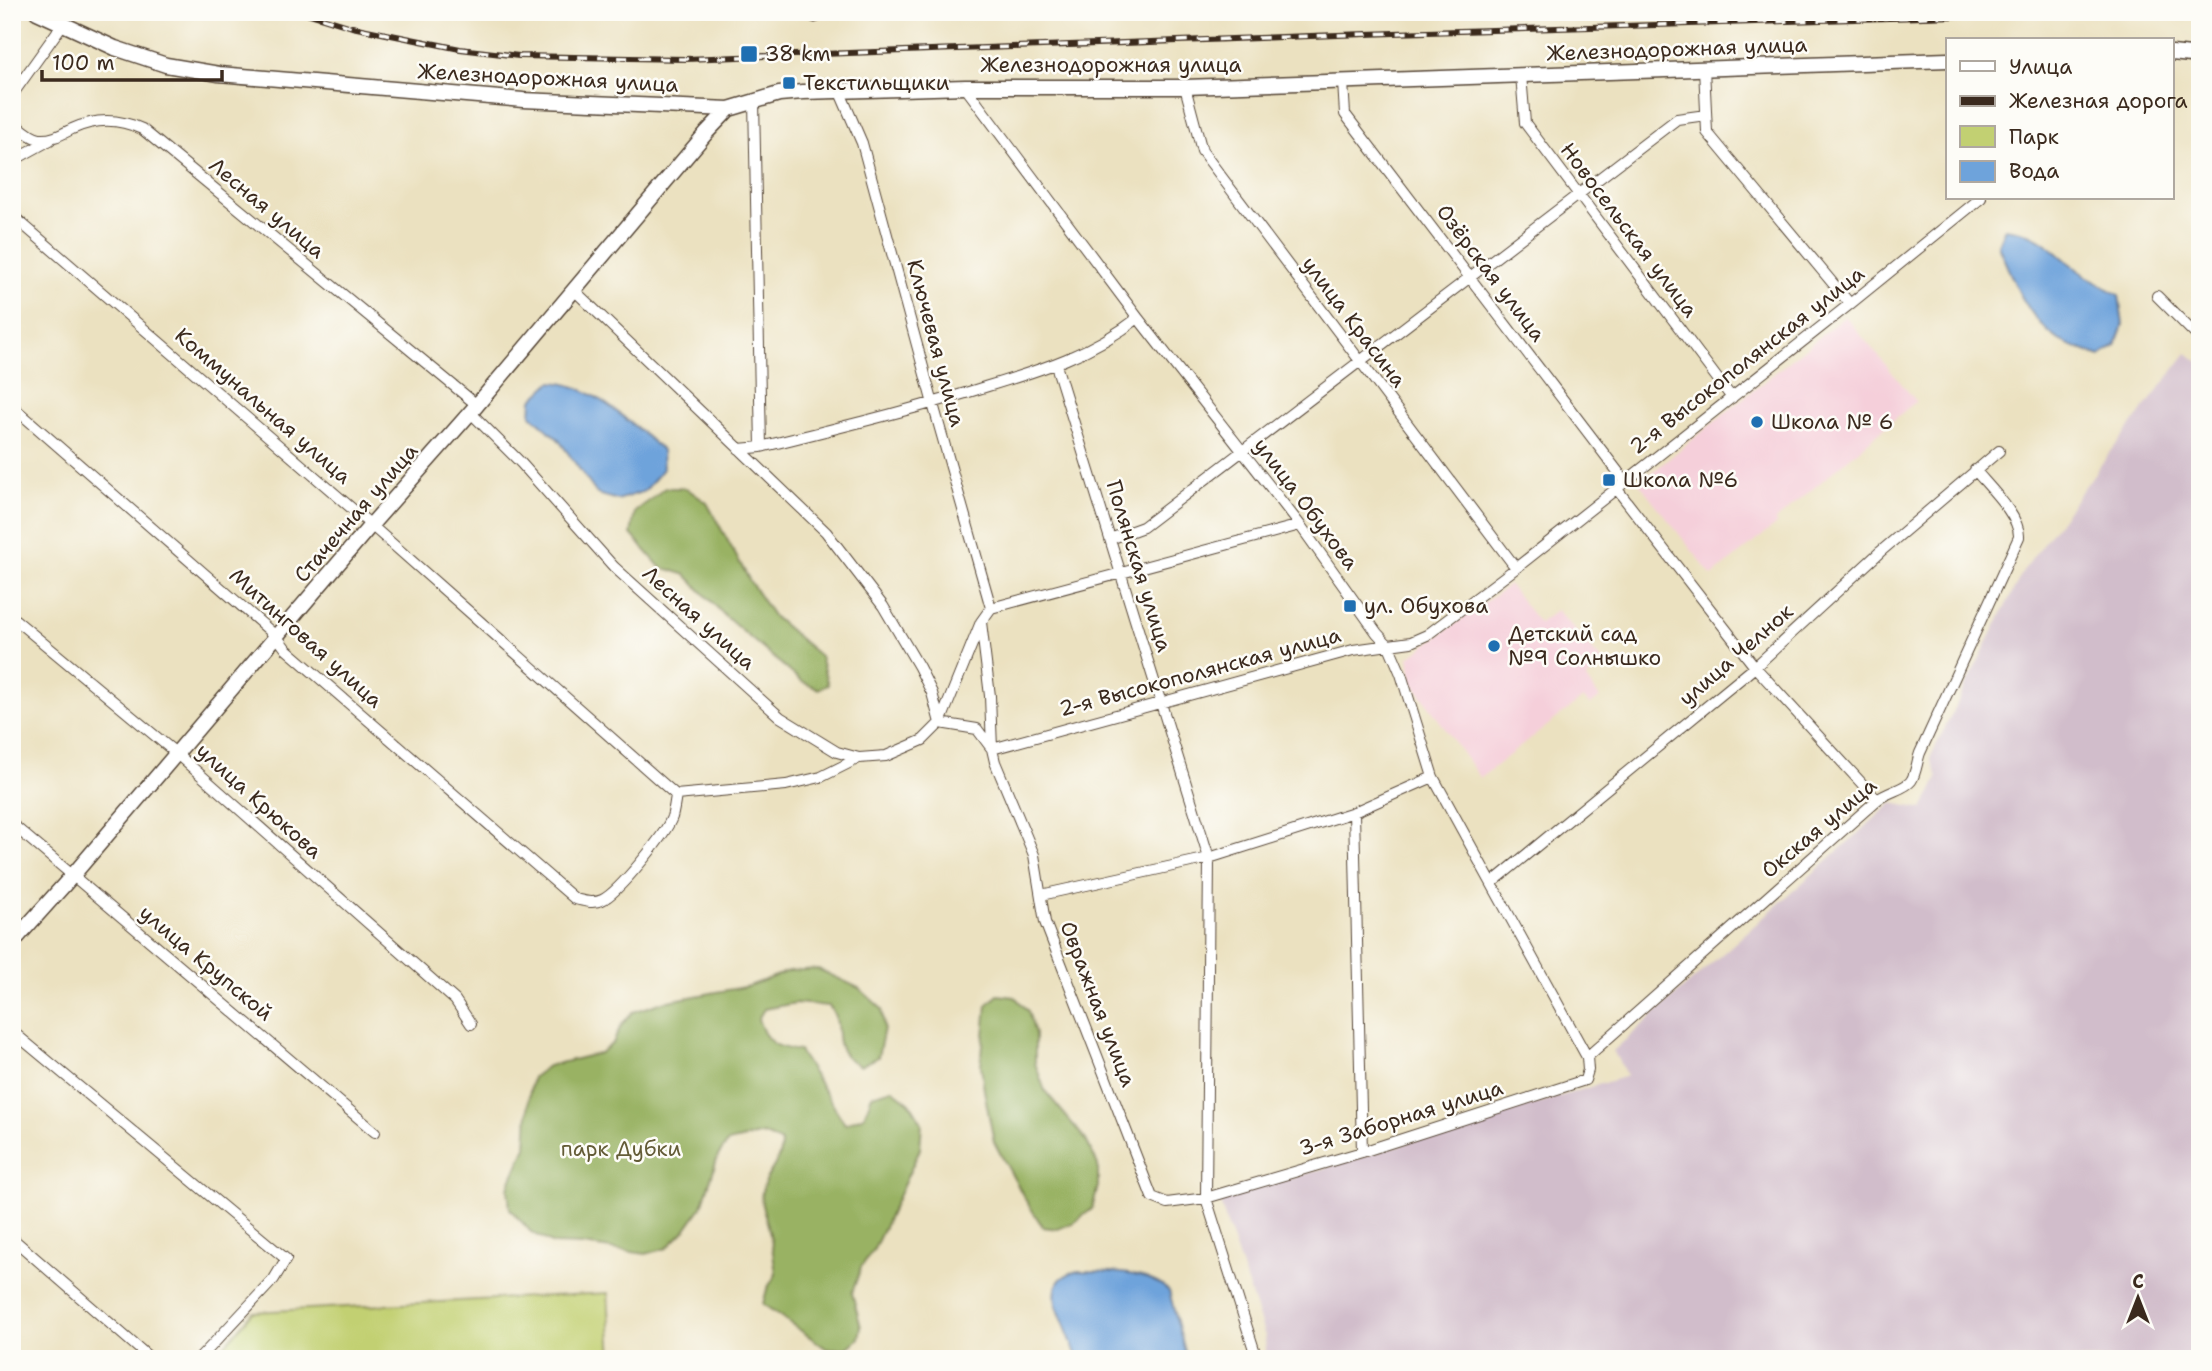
<svg xmlns="http://www.w3.org/2000/svg" width="2212" height="1371" font-family="'Shantell Sans',sans-serif">
<style>
.built{fill:#f5cfda}
.industrial{fill:#d1bdcb}
.green{fill:#c2d072;stroke:#7e7d48;stroke-width:2}
.forest{fill:#99b264;stroke:#6a6e41;stroke-width:2}
.water{fill:#6ea3db;stroke:#54667c;stroke-width:2}
.lines{fill:none;stroke-linecap:round;stroke-linejoin:round}
.street-casing{stroke:#554536;stroke-width:12}
.secondary-casing{stroke:#554536;stroke-width:17}
.street{stroke:#fff;stroke-width:10}
.secondary{stroke:#fff;stroke-width:14}
.rail-casing{stroke:#3b2a1e;stroke-width:6}
.rail{stroke:#fdfcf7;stroke-width:3.5;stroke-dasharray:10;stroke-linecap:butt}
.poi-dot{fill:#1f6fb2;stroke:#fdfcf7;stroke-width:2.5}
.labels{text-anchor:middle;stroke-width:5;stroke-linejoin:round;paint-order:stroke}
.street-label{font-size:21px;fill:#3b2a1e;stroke:#fdfcf7}
.poi-label{font-size:21px;fill:#3b2a1e;stroke:#fdfcf7;text-anchor:start}
.park-label{font-size:21px;fill:#645c37;stroke:#fdfcf7}
</style>
<rect width="100%" height="100%" fill="#fdfcf7"/>
<filter id="ink" filterUnits="userSpaceOnUse"><feTurbulence type="fractalNoise" baseFrequency=".0143" numOctaves="2"/><feDisplacementMap in="SourceGraphic" scale="14" xChannelSelector="R" yChannelSelector="G"/><feConvolveMatrix kernelMatrix="1 2 1 2 8 2 1 2 1" color-interpolation-filters="sRGB"/></filter>
<filter id="wash" filterUnits="userSpaceOnUse"><feTurbulence type="fractalNoise" baseFrequency=".00686" numOctaves="4" result="noise"/><feDisplacementMap in="SourceGraphic" scale="28" xChannelSelector="R" yChannelSelector="G"/><feGaussianBlur stdDeviation="1.57" result="paint"/><feColorMatrix in="noise" values="0 0 0 0 0 0 0 0 0 0 0 0 0 0 0 0 0 1.4 0 .05"/><feComposite in="paint" operator="in"/></filter>
<g filter="url(#wash)">
<rect width="100%" height="100%" fill="#ebe1c0"/>
<path class="built" d="M1845,316L1916,401L1775,521L1777,524L1712,576L1639,483Z
M1509,585L1539,623L1557,610L1604,663L1586,679L1600,698L1590,705L1583,698L1480,778L1412,682L1409,657Z"/>
<path class="industrial" d="M2187,353L2200,363V1359H1266L1265,1336L1219,1200L1627,1076L1613,1051L1892,803L1923,809L1938,778L1930,758L2023,571L2102,463Z"/>
<path class="green" d="M608,1293L612,1359H213L253,1312Z"/>
<path class="forest" d="M665,488H686L707,503L751,583L774,617L820,656L828,685L818,689L802,682L727,618L686,575L660,567L631,534L635,512Z
M818,969L859,988L882,1009L884,1028L878,1057L860,1066C856,1063 848,1059 845,1055C832,1040 844,1024 829,1006L796,1003L764,1009L758,1019C766,1043 774,1047 799,1051L845,1124L864,1116L872,1095L892,1089L910,1103L922,1123L920,1149L874,1249L861,1267L852,1293L861,1327L859,1338L847,1348L827,1349L763,1304L767,1289L776,1274C774,1259 772,1244 769,1230C767,1217 759,1206 762,1192C765,1171 781,1167 781,1142L763,1134L728,1142L718,1156L702,1206L685,1230L667,1248L646,1254L583,1245L553,1244L531,1232L510,1209L508,1188L526,1147L529,1095L533,1077L548,1066L600,1053L613,1043L622,1024L633,1012L663,1002L749,986L789,971Z
M998,995L1015,997L1028,1011L1035,1034V1063L1045,1091L1086,1140L1098,1165V1186L1092,1209L1075,1222L1058,1229L1043,1227L1025,1199L994,1142L984,1090L981,1065L987,1005Z"/>
<path class="water" d="M2005,228C2044,233 2055,254 2085,275C2096,283 2108,289 2119,295L2123,325L2115,346L2100,356C2087,351 2071,347 2059,340C2027,319 2012,278 1998,245Z
M551,382C591,383 633,425 662,450L663,469L645,491L618,500L597,494L558,439L531,415L532,400Z
M1078,1271C1106,1271 1147,1271 1169,1291L1187,1359H1078L1056,1304C1053,1285 1059,1275 1078,1271Z"/>
</g>
<g filter="url(#ink)">
<g class="lines">
<defs>
<path id="street" d="M1704,68L1707,132L1850,304
M1521,75L1525,123L1732,398
M1343,82L1345,114L1625,481
M1185,87L1202,151L1516,568
M839,90L862,143L933,404L991,608
M12,95L62,25
M754,101L761,447
M12,121C20,127 30,138 40,139C52,140 62,134 72,129C96,118 118,118 142,129L477,405
M12,161L50,140
M12,215L371,525L676,795
M574,290L826,532L883,606L919,667L932,693L940,723L977,729L992,749L995,762L1034,855L1045,922L1152,1197L1167,1203L1206,1198L1362,1152L1585,1080L1588,1070L1587,1057L1433,777L1401,674L1389,646L1377,633L1300,525L1138,318L965,87
M2157,296L2200,339
M1056,365L1209,858L1206,1198L1257,1359
M12,406L277,637L286,649L575,899C584,901 593,904 602,900C618,893 666,834 672,817C674,810 675,802 676,795
M471,413L521,463L614,567L780,717L837,752L859,758L886,756L923,740L940,723L981,622L991,608
M739,449L761,447C837,428 913,410 988,386C1041,370 1094,353 1138,318
M1616,488L1755,667L1877,800
M1110,539L1143,527L1677,119L1706,115
M991,608L1300,525
M12,617L177,754L455,1000L471,1024
M981,622L990,696L992,749L1353,650L1411,642L1427,635L1516,568L1850,304L1981,198
M676,795L786,785L821,777L859,758
M1354,812L1362,1152
M12,824L375,1132
M1493,882L1755,667L1880,552L1999,451
M1041,895L1209,858L1354,812L1433,777
M12,1031L286,1259L274,1279L199,1359
M1587,1057L1877,800C1887,792 1905,789 1911,781C1916,774 1917,761 1920,753L2019,537C2020,516 1989,487 1975,470
M12,1238L151,1359"/>
<path id="secondary" d="M37,12L115,48L166,65L219,74L523,100L729,109L779,94L803,92L965,87H1185L1948,60
M815,15L818,12
M2172,53L2200,56
M12,943L73,875L371,525L477,405L707,132L729,109"/>
</defs>
<use href="#street" class="street-casing"/>
<use href="#secondary" class="secondary-casing"/>
<use href="#street" class="street"/>
<use href="#secondary" class="secondary"/>
<defs>
<path id="rail" d="M303,12L352,27L460,49L519,56L685,59L1394,33L2088,12"/>
</defs>
<use href="#rail" class="rail-casing"/>
<use href="#rail" class="rail"/>
</g>
</g>
<g class="poi-dot">
<rect x="740" y="45" width="18" height="18" rx="3.5"/>
<rect x="782" y="76" width="14" height="14" rx="3.5"/>
<circle cx="1757" cy="422" r="7"/>
<rect x="1602" y="473" width="14" height="14" rx="3.5"/>
<rect x="1343" y="599" width="14" height="14" rx="3.5"/>
<circle cx="1494" cy="646" r="7"/>
</g>
<g class="labels">
<g class="street-label">
<text transform="translate(1677 49) rotate(-2)" y="7">Железнодорожная улица</text>
<text x="1111" y="72">Железнодорожная улица</text>
<text transform="translate(548 78) rotate(3)" y="7">Железнодорожная улица</text>
<text transform="translate(267 208) rotate(40)" y="7">Лесная улица</text>
<text transform="translate(1629 230) rotate(53)" y="7">Новосельская улица</text>
<text transform="translate(1491 273) rotate(53)" y="7">Озёрская улица</text>
<text transform="translate(1354 322) rotate(53)" y="7">улица Красина</text>
<text transform="translate(936 343) rotate(75)" y="7">Ключевая улица</text>
<text transform="translate(1747 360) rotate(-38)" y="7">2-я Высокополянская улица</text>
<text transform="translate(263 406) rotate(41)" y="7">Коммунальная улица</text>
<text transform="translate(1306 504) rotate(53)" y="7">улица Обухова</text>
<text transform="translate(356 513) rotate(-49)" y="7">Стачечная улица</text>
<text transform="translate(1139 566) rotate(73)" y="7">Полянская улица</text>
<text transform="translate(699 618) rotate(42)" y="7">Лесная улица</text>
<text transform="translate(306 638) rotate(42)" y="7">Митинговая улица</text>
<text transform="translate(1736 655) rotate(-41)" y="7">улица Челнок</text>
<text transform="translate(1200 672) rotate(-15)" y="7">2-я Высокополянская улица</text>
<text transform="translate(259 801) rotate(42)" y="7">улица Крюкова</text>
<text transform="translate(1819 828) rotate(-40)" y="7">Окская улица</text>
<text transform="translate(206 963) rotate(40)" y="7">улица Крупской</text>
<text transform="translate(1098 1004) rotate(69)" y="7">Овражная улица</text>
<text transform="translate(1401 1118) rotate(-17)" y="7">3-я Заборная улица</text>
</g>
<g class="poi-label">
<text x="765" y="61">38 km</text>
<text x="803" y="90">Текстильщики</text>
<text x="1771" y="429">Школа № 6</text>
<text x="1623" y="487">Школа №6</text>
<text x="1364" y="613">ул. Обухова</text>
<text x="1508" y="641">Детский сад<tspan x="1508" dy="24">№9 Солнышко</tspan></text>
</g>
<g class="park-label">
<text x="621" y="1156">парк Дубки</text>
</g>
</g>
<rect width="2212" height="1371" fill="none" stroke="#fdfcf7" stroke-width="42"/>
<rect x="1946" y="38" width="228" height="161" fill="#fdfcf7" stroke="#afa8a0" stroke-width="2"/>
<rect x="1960" y="61" width="35" height="10" fill="#ffffff" stroke="#afa8a0" stroke-width="2"/>
<text x="2009" y="74" font-size="21" fill="#3b2a1e">Улица</text>
<rect x="1960" y="96" width="35" height="10" fill="#3b2a1e" stroke="#afa8a0" stroke-width="2"/>
<text x="2009" y="108" font-size="21" fill="#3b2a1e">Железная дорога</text>
<rect x="1960" y="126" width="35" height="21" fill="#c2d072" stroke="#afa8a0" stroke-width="2"/>
<text x="2009" y="144" font-size="21" fill="#3b2a1e">Парк</text>
<rect x="1960" y="161" width="35" height="21" fill="#6ea3db" stroke="#afa8a0" stroke-width="2"/>
<text x="2009" y="178" font-size="21" fill="#3b2a1e">Вода</text>
<g transform="translate(2138 1298)" stroke="#fdfcf7" stroke-width="5" paint-order="stroke">
<path d="M0-5L12 26L0 18L-12 26Z" fill="#3b2a1e"/>
<text y="-10" font-size="19" font-weight="bold" text-anchor="middle" fill="#3b2a1e">С</text>
</g>
<path d="M42 70v10h180v-10" fill="none" stroke="#3b2a1e" stroke-width="3.5"/>
<text x="52" y="70" font-size="21" fill="#3b2a1e" stroke="#fdfcf7" stroke-width="5" paint-order="stroke">100 m</text>
</svg>
